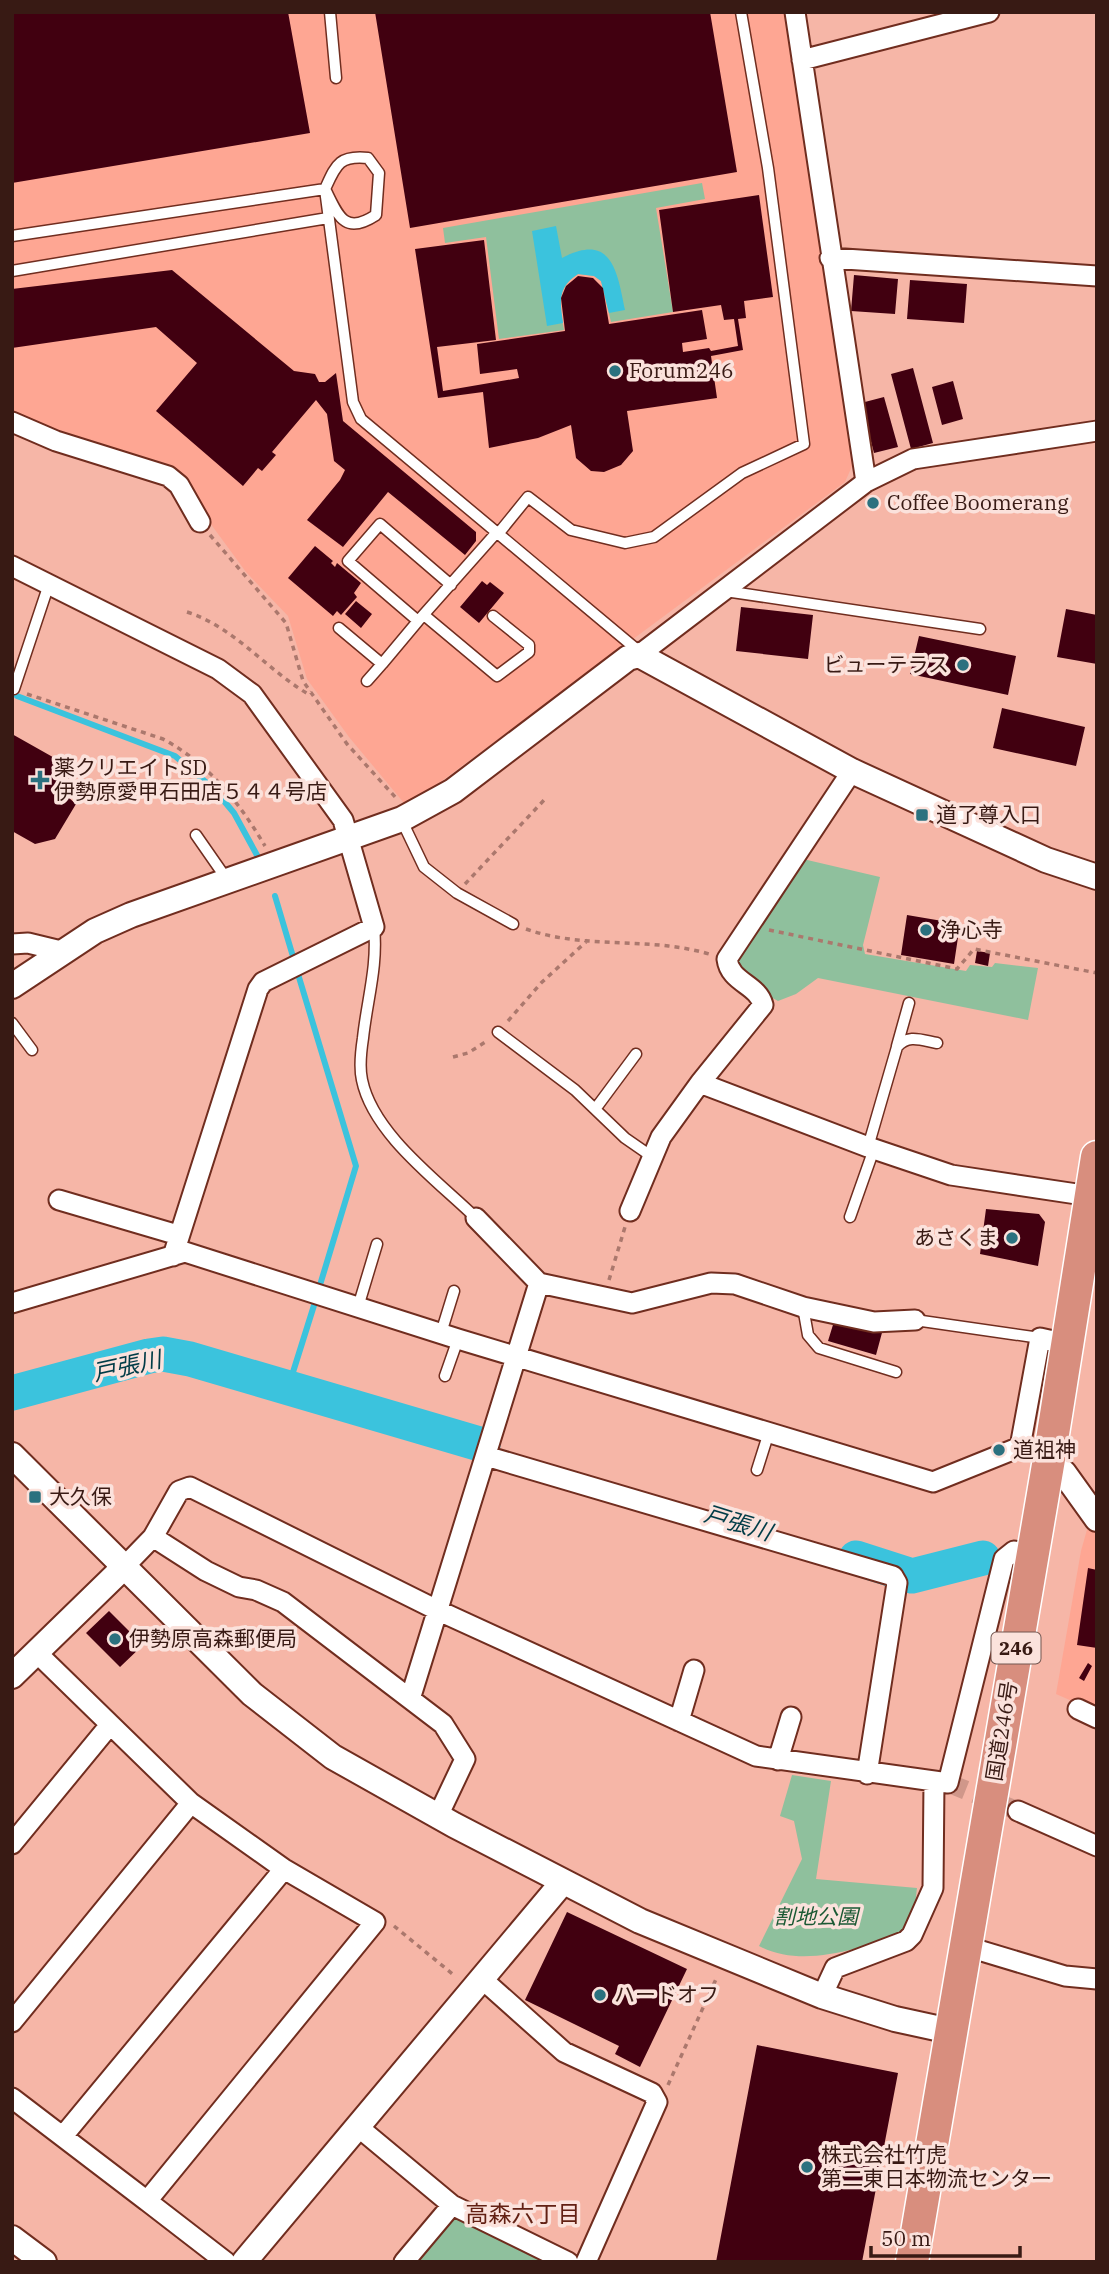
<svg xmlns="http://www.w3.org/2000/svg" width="1109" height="2274" font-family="'IBM Plex Serif','Noto Sans JP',serif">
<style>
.built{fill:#fea693}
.green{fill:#8fc09d}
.water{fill:#3bc3dd}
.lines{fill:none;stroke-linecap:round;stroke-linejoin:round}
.stream{stroke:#3bc3dd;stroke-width:6}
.river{stroke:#3bc3dd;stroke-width:35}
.building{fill:#410010}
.minor-tunnel{stroke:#d0978a;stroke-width:19;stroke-dasharray:19 10;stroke-linecap:butt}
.service-casing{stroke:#702d1f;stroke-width:13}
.minor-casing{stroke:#702d1f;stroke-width:23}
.tertiary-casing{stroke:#702d1f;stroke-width:28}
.trunk-casing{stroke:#fff;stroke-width:35}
.path{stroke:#ab786d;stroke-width:3.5;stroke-dasharray:5 5;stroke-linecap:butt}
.service{stroke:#fff;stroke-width:10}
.minor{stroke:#fff;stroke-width:19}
.tertiary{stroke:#fff;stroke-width:24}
.trunk{stroke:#d88e7e;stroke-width:32}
.poi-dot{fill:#2b717f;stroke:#fbe2dc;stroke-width:2.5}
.labels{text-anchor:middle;stroke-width:7;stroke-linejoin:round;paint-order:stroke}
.shield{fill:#fbe2dc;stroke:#725650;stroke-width:2}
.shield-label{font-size:19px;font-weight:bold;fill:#381a14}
.poi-label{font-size:21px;fill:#381a14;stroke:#fbe2dc;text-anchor:start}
.street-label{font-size:21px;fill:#381a14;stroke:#fbe2dc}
.park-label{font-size:21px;font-style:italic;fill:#1b5934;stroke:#fbe2dc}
.water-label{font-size:23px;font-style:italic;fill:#003c47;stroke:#fbe2dc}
.neighbourhood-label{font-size:23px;fill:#622013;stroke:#fbe2dc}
</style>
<rect width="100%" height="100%" fill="#f6b6a7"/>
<path class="built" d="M12,12H786L853,464L845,482L416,800L404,803L349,737L307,679L288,616L246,572L199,508L166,472L12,412Z
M1097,1516V1712L1056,1694L1081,1551L1088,1526Z"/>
<path class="green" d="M702,183L705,199L656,208L673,312L611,322L601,281L594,276L578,274C555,289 560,307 564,330L499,339L486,237L445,243L443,228Z
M803,859L880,877L863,945L865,954L966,971L970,965L992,967L995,963L1038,968L1028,1020L818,978L796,994L778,1001L741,981L735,967Z
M792,1775L831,1781L816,1879L917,1888L915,1905L903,1934C859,1948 803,1969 759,1946L802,1859L794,1821L780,1816Z
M459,2216L548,2262H412L449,2219Z"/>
<path class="water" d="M556,226L562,258C612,232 617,271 625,310L609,313L601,281L594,276L578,274C557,287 560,301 563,323L547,326L532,231Z"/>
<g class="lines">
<path class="stream" d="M17,696L175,756L214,789L234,813L258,857
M275,896L294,960
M298,974L356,1166L320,1285
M288,1388L316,1299"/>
<path class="river" d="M12,1393L149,1356L163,1354L190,1359L483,1445
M856,1558L912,1576L983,1558"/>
</g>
<path class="building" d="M12,12H288L310,133L12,183Z
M375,12H710L737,172L410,228Z
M759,195L773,297L744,301L746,318L738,319L743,350L711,356L717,398L627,411L633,451L621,465L604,472L591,471L576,458L571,425L538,438L489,448L483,392L438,398L415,249L484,240L496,340L437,347L443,391L519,378L517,369L480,374L477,344L565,331L561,298L566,286L578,276L593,278L603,288L609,324L702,310L707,339L682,343L683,352L709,348L711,351L738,346L734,319L724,320L721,305L673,312L659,210Z
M172,270L294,371L315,374L319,382H325L336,373L343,421L476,532V541L465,555L388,492L343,547L307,520L340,480L345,470L334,461L327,414L316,400L272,452L276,455L262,471L258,468L243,486L156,411L197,363L156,327L12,348V289Z
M854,275L898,279L895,314L851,311Z
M910,280L967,284L964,323L907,319Z
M913,368L933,443L911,449L891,374Z
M953,381L963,419L942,425L932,387Z
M884,397L898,447L874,453L861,403Z
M315,546L333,561L331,563L335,567L337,563L361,583L354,593L357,597L341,615L337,611L333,616L288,578Z
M482,581L487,585L490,582L504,593L479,623L460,607Z
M356,601L372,614L361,628L345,614Z
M741,607L813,615L808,659L736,651Z
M1066,609L1097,615V664L1057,657Z
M919,636L1016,656L1008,695L910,674Z
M1002,708L1085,727L1076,766L993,748Z
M12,734L74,769L61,791L76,804L55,839L35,844L12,831Z
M907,915L960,924L954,964L901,955Z
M977,951L990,953L988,966L975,963Z
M986,1209L1039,1214L1045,1222L1038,1266L980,1254Z
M836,1315L883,1329L876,1355L828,1341Z
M1088,1568L1097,1570V1648L1077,1645Z
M109,1611L143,1645L120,1667L86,1633Z
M1088,1663L1092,1666L1084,1681L1079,1678Z
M567,1912L687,1969L640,2067L615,2054L619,2046L525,2000Z
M757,2045L898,2073L862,2262H716Z"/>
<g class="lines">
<path class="minor-tunnel" d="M948,1783L1018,1811"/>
<defs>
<path id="service" d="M330,12L336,78
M12,236L325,189C338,215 344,236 376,215L379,173L368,158C339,155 336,165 325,189L353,402L361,419L641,653
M12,271L328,218
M498,534L528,497L571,530L625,543L654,537L742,473L804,444L768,168L741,12
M451,585L380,524L348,561L418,621L497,532
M725,591L980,629
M424,615L497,676L529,652V645L493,616
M339,628L382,664L418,621
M367,681L382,664
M14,689L49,584
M402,821L424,867L457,893L513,924
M196,835L228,881
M374,927C378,966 367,1000 363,1038C361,1051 359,1067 362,1080C373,1134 438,1181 476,1218
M12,1023L32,1050
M498,1032L575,1090L625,1138L651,1156
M897,1046L909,1003
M596,1108L636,1054
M868,1147L897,1047C908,1034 921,1040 937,1043
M850,1217L874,1149
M358,1307L377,1244
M803,1307L808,1335L819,1348L896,1372
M915,1320L1040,1338
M441,1333L454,1291
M445,1376L458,1339
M757,1470L769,1432"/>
<path id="minor" d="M795,12L866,482
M802,60L989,12
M830,258L1097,276
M12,422L56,441L168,476L179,485L200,522
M12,566L218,669L252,694L343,820L374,927L263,982L258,989L173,1256
M639,655L866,482L913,459L1097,431
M12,944L28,943L61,951
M700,1083L763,1005C758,984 730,983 727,959L852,771
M59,1200L178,1235
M630,1211L661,1137L700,1083L868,1147L951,1175L1090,1196
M476,1218L539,1283
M12,1303L185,1252L458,1339L933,1482L1020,1447L1040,1338L1067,1344
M486,1456L893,1576L897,1583L867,1774
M153,1537L206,1571L239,1587L256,1590L283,1602L443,1724L465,1759L438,1816
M123,1568L153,1537L179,1491L190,1487L437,1610L756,1756L934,1781L933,1888L912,1935L906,1941L835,1968L822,1996
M36,1652L191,1803L284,1869L375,1922L147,2201L226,2262
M411,1696L539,1283L632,1303L711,1283L735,1284L803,1307L874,1322L915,1320
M1078,1709L1097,1718
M679,1721L694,1670
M778,1760L791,1717
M934,1781L948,1783L1004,1559L1014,1551L1031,1555
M1018,1811L1097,1846
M12,1844L109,1726
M965,1946L1065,1976L1097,1979
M481,1978L564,2052L652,2093L657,2102L586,2262
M12,2022L191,1803
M12,2098L147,2201
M357,2126L452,2205L568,2262
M63,2136L284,1869
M404,2262L452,2205"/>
<path id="tertiary" d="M12,986L95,931L131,915L402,819L453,791L628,658L639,655L852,771L1046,860L1097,877
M12,1455L252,1694L333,1757L454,1825L640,1921L822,1996L895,2019L950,2031
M1049,1459L1064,1473L1097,1519
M12,1676L123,1568
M12,2238L44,2262
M244,2262L562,1883"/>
<path id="trunk" d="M912,2262L1049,1459L1097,1157"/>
</defs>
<use href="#service" class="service-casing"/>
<use href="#minor" class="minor-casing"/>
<use href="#tertiary" class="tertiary-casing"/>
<use href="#trunk" class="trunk-casing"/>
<path class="path" d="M210,535L286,623L303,681L347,744L397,799
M187,612C234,627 266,669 308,694L311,692
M27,694L163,739C209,764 239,802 265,846
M465,884L546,798
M526,929C585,950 649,936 709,954
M769,930L957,969L974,949L1097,973
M508,1021L541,983L588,940
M453,1057L468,1053L487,1041
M609,1280L625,1227
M394,1926L455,1976
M668,2085L717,1977"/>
<use href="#service" class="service"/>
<use href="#minor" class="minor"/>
<use href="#tertiary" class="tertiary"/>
<use href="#trunk" class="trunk"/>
</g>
<g class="poi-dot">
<circle cx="615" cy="371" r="7"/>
<circle cx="873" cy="503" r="7"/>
<circle cx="963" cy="665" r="7"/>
<path d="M36.5 769.5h7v7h7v7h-7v7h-7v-7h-7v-7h7z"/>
<rect x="915" y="808" width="14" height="14" rx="3.5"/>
<circle cx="926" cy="930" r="7"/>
<circle cx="1012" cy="1238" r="7"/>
<circle cx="999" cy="1450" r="7"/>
<rect x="28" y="1490" width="14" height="14" rx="3.5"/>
<circle cx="115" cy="1639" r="7"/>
<circle cx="600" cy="1995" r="7"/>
<circle cx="807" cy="2167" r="7"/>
</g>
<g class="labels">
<rect class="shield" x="991.5" y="1632.5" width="49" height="31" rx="5"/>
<g class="shield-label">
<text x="1016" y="1655">246</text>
</g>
<g class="poi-label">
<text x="629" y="378">Forum246</text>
<text x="887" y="510">Coffee Boomerang</text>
<text x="949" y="672" text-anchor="end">ビューテラス</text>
<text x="54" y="775">薬クリエイトSD<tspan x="54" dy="24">伊勢原愛甲石田店５４４号店</tspan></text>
<text x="936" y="822">道了尊入口</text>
<text x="940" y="937">浄心寺</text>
<text x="998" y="1245" text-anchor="end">あさくま</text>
<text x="1013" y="1457">道祖神</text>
<text x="49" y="1504">大久保</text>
<text x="129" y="1646">伊勢原高森郵便局</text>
<text x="614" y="2002">ハードオフ</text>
<text x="821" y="2162">株式会社竹虎<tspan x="821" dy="24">第二東日本物流センター</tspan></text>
</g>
<g class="street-label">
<text transform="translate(1002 1731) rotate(-81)" y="7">国道246号</text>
</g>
<g class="park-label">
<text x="816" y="1924">割地公園</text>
</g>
<g class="water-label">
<text transform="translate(127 1366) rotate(-12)" y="8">戸張川</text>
<text transform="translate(738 1523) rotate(17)" y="8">戸張川</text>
</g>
<g class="neighbourhood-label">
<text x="523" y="2222">高森六丁目</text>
</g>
</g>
<rect width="1109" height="2274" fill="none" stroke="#381a14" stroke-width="28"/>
<path d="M871 2246v10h149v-10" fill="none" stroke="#381a14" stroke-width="3.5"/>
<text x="881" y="2246" font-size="21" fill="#381a14" stroke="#fbe2dc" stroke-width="5" paint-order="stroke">50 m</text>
</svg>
